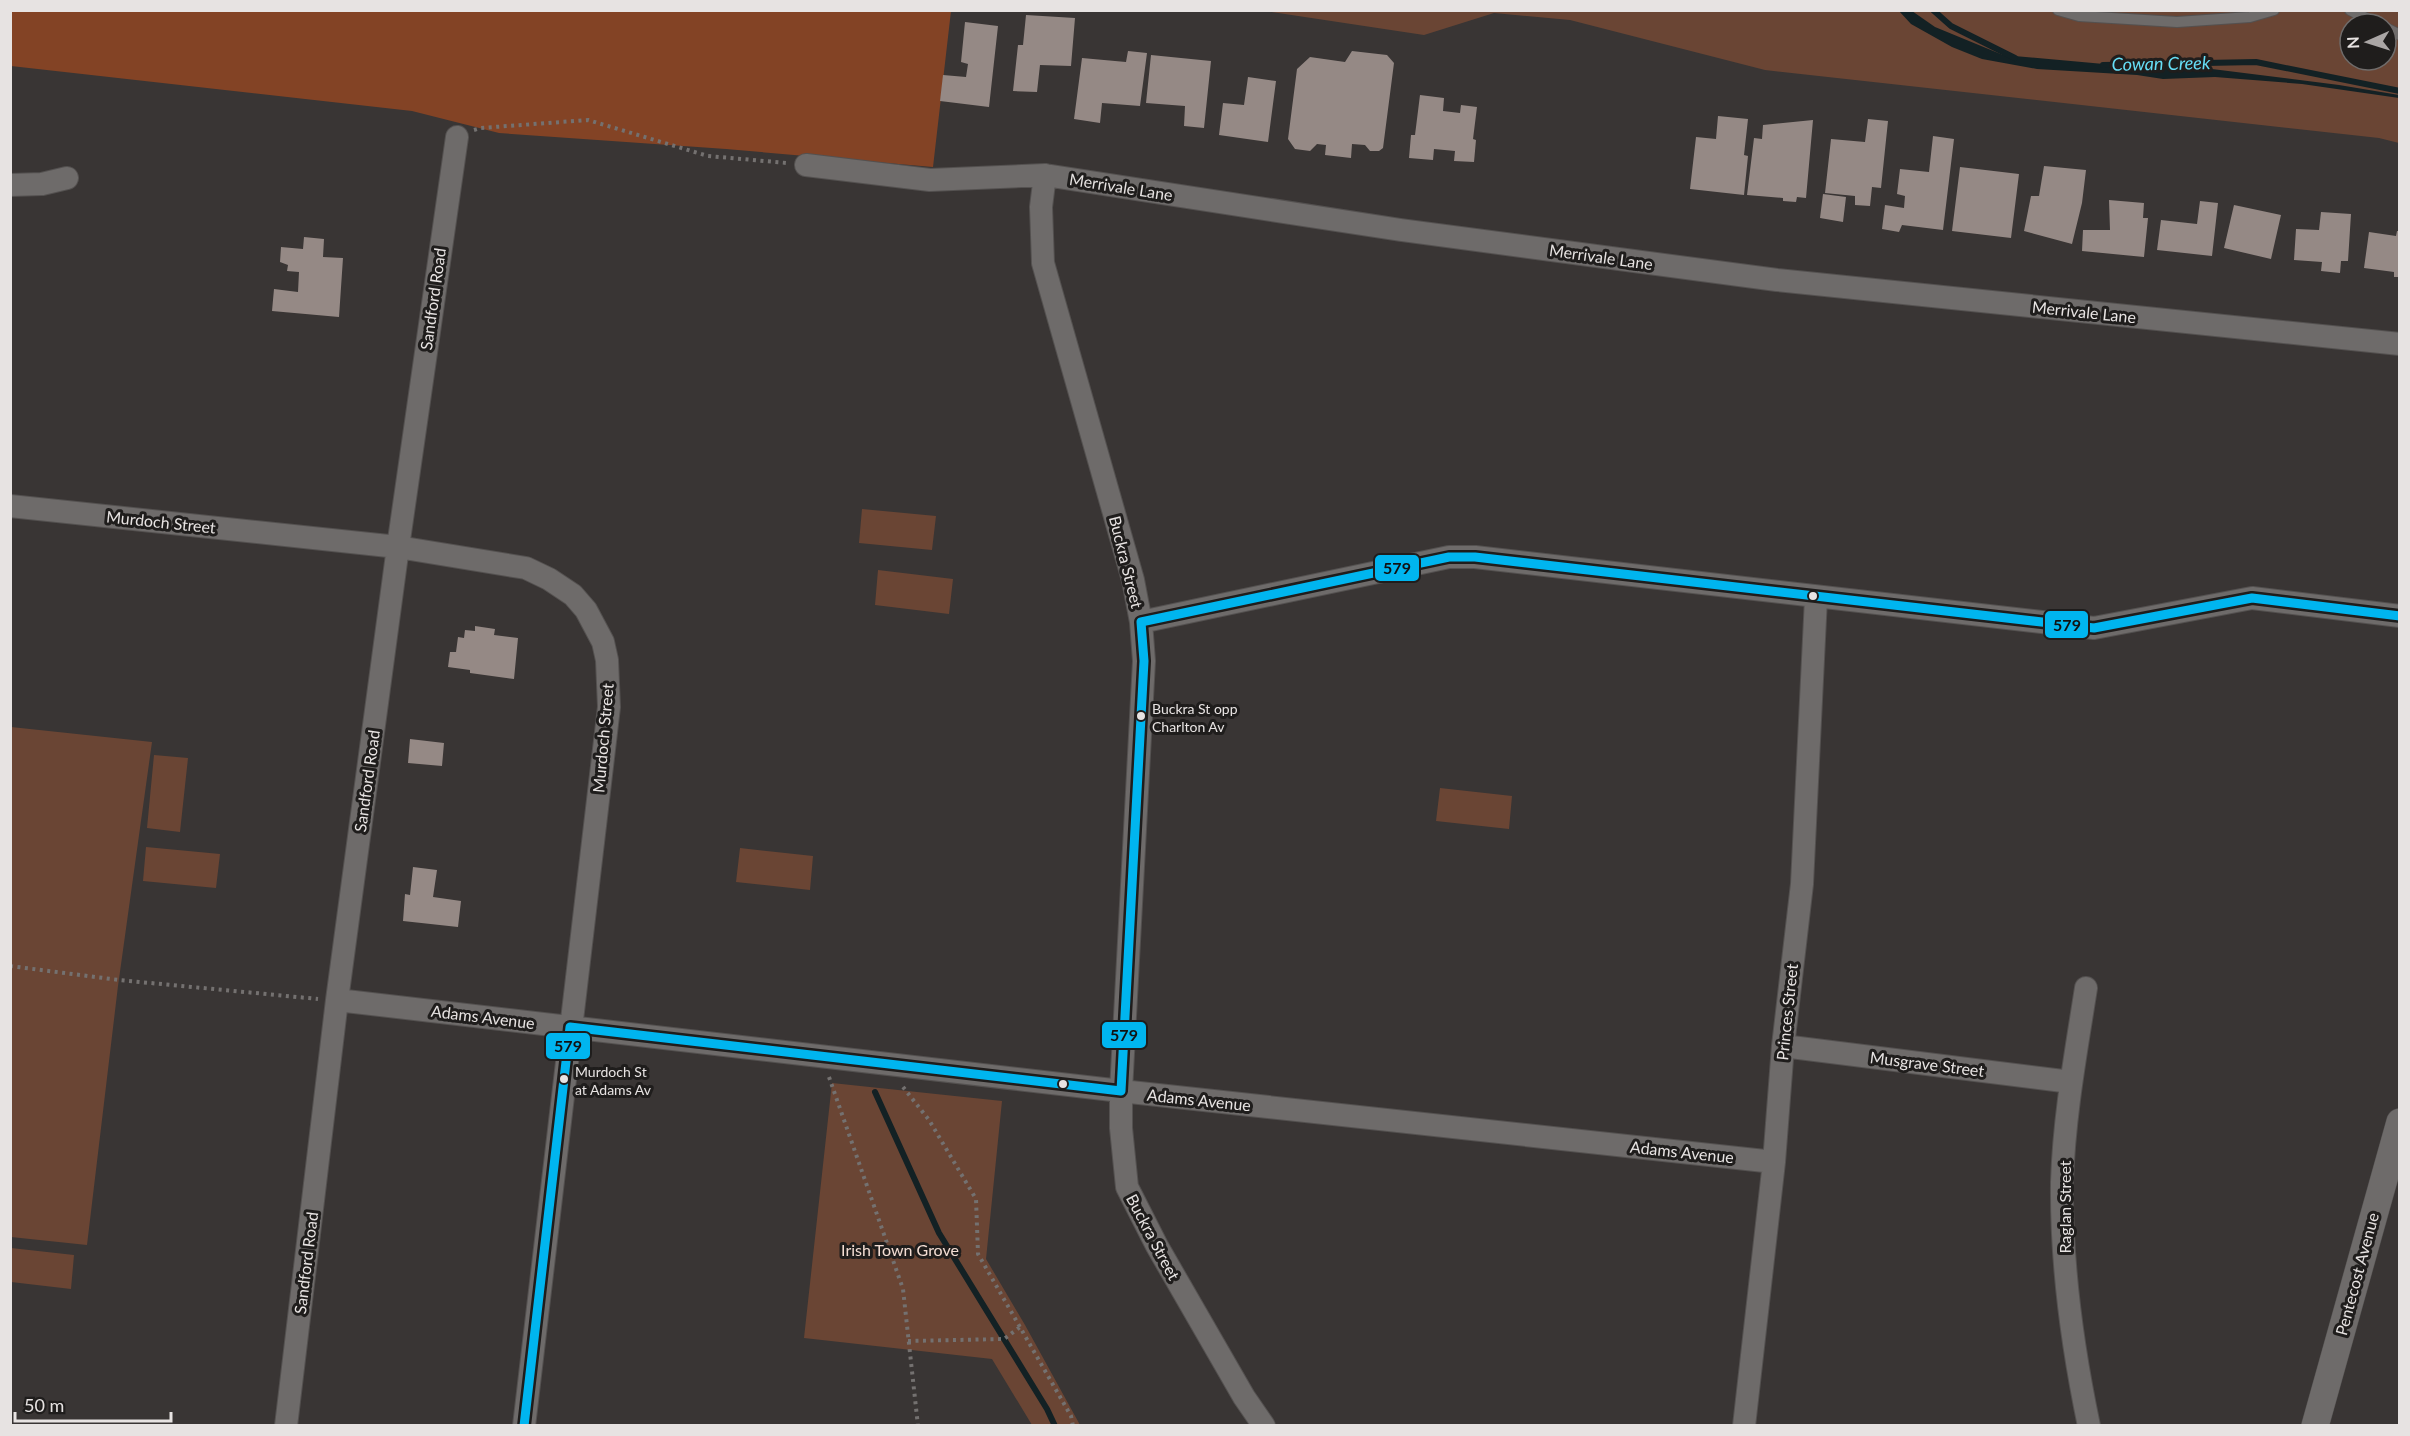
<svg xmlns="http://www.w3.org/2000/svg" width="2410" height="1436" font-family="Lato,sans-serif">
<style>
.green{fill:#6a4534;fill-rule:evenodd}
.forest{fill:#834325}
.water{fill:#132124}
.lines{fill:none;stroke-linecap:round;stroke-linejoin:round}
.stream{stroke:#132124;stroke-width:6}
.building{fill:#958985}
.service-casing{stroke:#545150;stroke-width:12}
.minor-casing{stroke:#545150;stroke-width:24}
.tertiary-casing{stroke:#545150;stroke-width:28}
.path{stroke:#747170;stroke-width:4;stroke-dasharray:3 4.5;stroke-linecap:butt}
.service{stroke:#6e6b6a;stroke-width:10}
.minor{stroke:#6e6b6a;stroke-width:22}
.tertiary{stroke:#6e6b6a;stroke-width:27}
.bus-1-casing{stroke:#1f1d1c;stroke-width:14}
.bus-1{stroke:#00b5ef;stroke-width:9}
.bus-dot{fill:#e7e3e2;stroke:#1f1d1c;stroke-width:2}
.labels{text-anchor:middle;stroke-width:6;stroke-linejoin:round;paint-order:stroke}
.bus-label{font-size:14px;fill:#e7e3e2;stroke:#1f1d1c;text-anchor:start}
.street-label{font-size:16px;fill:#e7e3e2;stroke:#1f1d1c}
.park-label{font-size:16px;fill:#f3ddd3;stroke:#1f1d1c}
.water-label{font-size:18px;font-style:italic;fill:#66def6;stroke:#1f1d1c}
.line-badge{stroke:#1f1d1c;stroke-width:2}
.pale-badge-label{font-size:16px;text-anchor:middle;font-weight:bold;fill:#111}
</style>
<rect width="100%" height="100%" fill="#393534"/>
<path class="green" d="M1265,11H2399V143L2379,138L1765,70L1570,20L1494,13L1424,35ZM2350,24H2386V60H2350Z
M862,509L936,516L932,550L859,543Z
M878,570L953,579L949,614L875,605Z
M11,727L152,742L118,986L87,1245L11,1237Z
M154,755L188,758L180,832L147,828Z
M1440,788L1512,796L1509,829L1436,821Z
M146,847L220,854L216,888L143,881Z
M740,848L813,856L810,890L736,882Z
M832,1083L1002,1101L986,1259L1025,1325L1080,1425H1032L992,1359L804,1338Z
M11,1248L74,1255L71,1289L11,1282Z"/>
<path class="forest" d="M11,11H951L933,167L726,149L499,133L412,111L11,66Z"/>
<path class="water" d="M1899,11H1912L1935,27L2003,55L2126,66H2188L2339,85L2399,95V98L2302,84L2215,77L2163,79L2137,75L2037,69L1982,59L1952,47L1911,24Z"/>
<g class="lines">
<path class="stream" d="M1933,10L1951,26L2015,58
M2103,65L2256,62L2400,91
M875,1092L939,1233L1047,1409L1055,1426"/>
</g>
<path class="building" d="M1026,15L1075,18L1071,66L1040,65L1037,92L1013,91L1018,45H1023Z
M965,22L998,26L989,107L940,101L943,75L966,77L968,64L961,62Z
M1128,51L1147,53L1140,106L1102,103L1100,123L1074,119L1082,58L1126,62Z
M1352,51L1387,55L1394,63L1383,148L1379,151H1370L1365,145L1352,144L1351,158L1325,155L1326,145L1317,144L1310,151L1295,149L1288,139L1297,69L1310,57L1345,62Z
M1151,55L1211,61L1204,128L1184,126L1185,106L1146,103Z
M1248,77L1276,81L1268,142L1219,135L1223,103L1244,105Z
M1420,95L1444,98L1443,111L1460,113L1461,105L1477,107L1473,139L1476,140L1474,162L1454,161L1455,151L1434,149L1433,160L1409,158L1411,135H1415Z
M1718,116L1748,119L1744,155L1748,156L1744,195L1690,189L1696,137L1716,139Z
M1868,119L1888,121L1881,188L1872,187L1870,206L1855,205V196L1825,193L1831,139L1865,142Z
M1813,120L1806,198L1797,197L1796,202L1783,201V198L1747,195L1754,138L1762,139L1763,125Z
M1933,136L1954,139L1943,230L1902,225L1899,232L1882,229L1885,205L1904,208L1905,196L1897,194L1900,169L1929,172Z
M2044,166L2086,170L2082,203L2072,244L2024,231L2031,196H2039Z
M1960,167L2019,174L2011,238L1952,231Z
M1823,194L1846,197L1843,222L1820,218Z
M2109,200L2144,203L2143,218H2148L2144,257L2082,251L2083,230H2110Z
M2200,201L2218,203L2212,256L2157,250L2161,220L2197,224Z
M2234,205L2281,215L2271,259L2224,248Z
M2321,212L2351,214L2348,261H2341L2340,273L2321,271L2322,262L2294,260L2296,229L2319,230Z
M2397,231H2400V277H2394V272L2364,268L2369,232L2396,236Z
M304,237L324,239L323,257L343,258L339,317L272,311L274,289L298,292L299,272L287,271L288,265L280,262L281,247L303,249Z
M475,626L495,629L494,635L518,638L514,679L470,673V670L448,667L450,652H456L458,637L464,638L465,630L475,631Z
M410,739L444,743L442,766L408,763Z
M413,867L437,870L433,897L461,901L458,927L403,921L405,894L410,895Z"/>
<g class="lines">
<defs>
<path id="service" d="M2058,10L2079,16L2177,22L2250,17L2274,10
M2350,10L2378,24
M2386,28L2400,35"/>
<path id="minor" d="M806,165L930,180L1045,175L1401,230L1777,280L2400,344
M1045,175L1041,207L1043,263L1133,580L1141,622L1144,661L1121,1091V1128L1127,1187L1157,1246L1244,1397L1264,1426
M10,185L42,184L67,178
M10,506L398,547L526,568L549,579L573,595L586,610L603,642L607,660L609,707L524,1426
M1141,622L1449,557H1475L2094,628L2252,598L2400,616
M2086,988C2076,1052 2064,1117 2062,1182C2061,1264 2072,1345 2089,1426
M337,1000L1121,1091L1774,1162
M1783,1046L2071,1082
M286,1426L337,1000L398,547L457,137
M1744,1426L1774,1162L1783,1046L1802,884L1816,598"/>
<path id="tertiary" d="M2315,1426L2400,1122"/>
</defs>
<use href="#service" class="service-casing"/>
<use href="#minor" class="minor-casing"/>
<use href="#tertiary" class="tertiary-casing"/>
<path class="path" d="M474,130L481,128L588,120L708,156L787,163
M10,966L119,980L318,999
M829,1077L903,1289L918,1426
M903,1087L929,1120L976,1199L978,1254L1071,1416L1073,1426
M908,1341L1004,1339L1020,1327"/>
<use href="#service" class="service"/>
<use href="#minor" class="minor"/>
<use href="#tertiary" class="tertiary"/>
<defs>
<path id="bus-1" d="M524,1426L570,1027L1121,1091L1144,661L1141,622L1449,557H1475L2094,628L2252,598L2400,616"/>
</defs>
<use href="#bus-1" class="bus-1-casing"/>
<use href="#bus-1" class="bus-1"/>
</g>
<g class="bus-dot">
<circle cx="1813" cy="596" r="5"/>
<circle cx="1141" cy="716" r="5"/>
<circle cx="564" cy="1079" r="5"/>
<circle cx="1063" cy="1084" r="5"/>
</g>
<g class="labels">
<g class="bus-label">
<text x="1152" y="714">Buckra St opp<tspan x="1152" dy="18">Charlton Av</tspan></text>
<text x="575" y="1077">Murdoch St<tspan x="575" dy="18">at Adams Av</tspan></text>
</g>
<g class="street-label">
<text transform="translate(1121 187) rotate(9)" y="6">Merrivale Lane</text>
<text transform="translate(1601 257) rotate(8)" y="6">Merrivale Lane</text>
<text transform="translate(433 299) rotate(-82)" y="6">Sandford Road</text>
<text transform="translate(2084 312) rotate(6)" y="6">Merrivale Lane</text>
<text transform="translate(161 522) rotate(6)" y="6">Murdoch Street</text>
<text transform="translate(1126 562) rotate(76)" y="6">Buckra Street</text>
<text transform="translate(603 738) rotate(-85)" y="6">Murdoch Street</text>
<text transform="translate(367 781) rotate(-82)" y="6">Sandford Road</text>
<text transform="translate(1787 1012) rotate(-84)" y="6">Princes Street</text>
<text transform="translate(483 1017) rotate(7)" y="6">Adams Avenue</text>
<text transform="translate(1927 1064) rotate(7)" y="6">Musgrave Street</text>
<text transform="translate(1199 1100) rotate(6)" y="6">Adams Avenue</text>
<text transform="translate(1682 1152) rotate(6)" y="6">Adams Avenue</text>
<text transform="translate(2065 1207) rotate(-90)" y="6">Raglan Street</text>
<text transform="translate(1153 1237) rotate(62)" y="6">Buckra Street</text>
<text transform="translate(306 1263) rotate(-83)" y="6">Sandford Road</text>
<text transform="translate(2357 1274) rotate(-75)" y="6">Pentecost Avenue</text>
</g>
<g class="park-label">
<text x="900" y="1256">Irish Town Grove</text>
</g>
<g class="water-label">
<text transform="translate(2161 64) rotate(-1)" y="6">Cowan Creek</text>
</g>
</g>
<g class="line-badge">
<rect x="1374" y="554" width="46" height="28" rx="6" fill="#00b5ef"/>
<rect x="2044" y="610" width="45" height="29" rx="6" fill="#00b5ef"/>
<rect x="1101" y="1021" width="46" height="28" rx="6" fill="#00b5ef"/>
<rect x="545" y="1032" width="46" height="28" rx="6" fill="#00b5ef"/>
</g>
<g class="pale-badge-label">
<text x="1397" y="574">579</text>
<text x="2067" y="631">579</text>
<text x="1124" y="1041">579</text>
<text x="568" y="1052">579</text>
</g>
<rect width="2410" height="1436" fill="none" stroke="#e7e3e2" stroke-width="24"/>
<g transform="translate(2368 42) rotate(267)"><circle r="28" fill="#1f1d1c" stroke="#6f6c6b" stroke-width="1.5"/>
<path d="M0-4.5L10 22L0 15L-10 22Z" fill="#aaa6a5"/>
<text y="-9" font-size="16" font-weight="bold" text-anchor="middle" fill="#e7e3e2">N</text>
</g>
<path d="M15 1412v9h156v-9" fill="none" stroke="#e7e3e2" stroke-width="3"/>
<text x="24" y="1412" font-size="18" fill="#e7e3e2" stroke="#1f1d1c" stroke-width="4.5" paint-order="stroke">50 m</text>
</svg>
